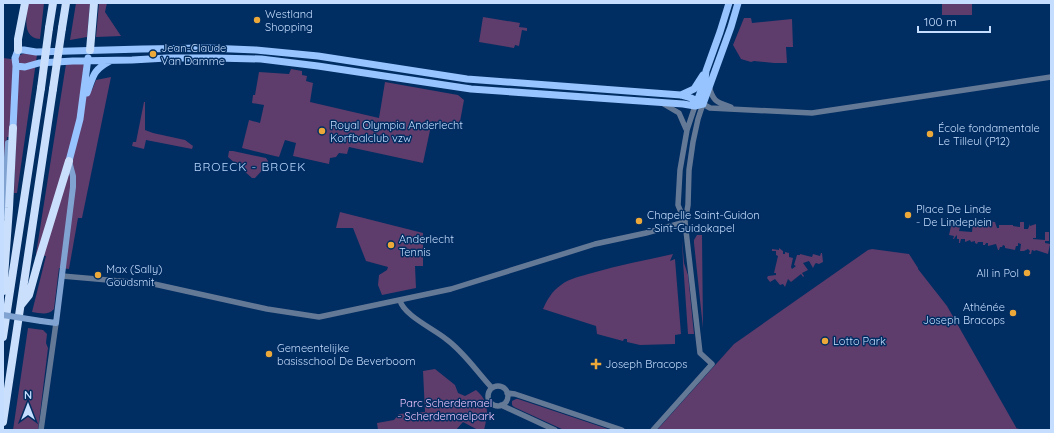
<svg xmlns="http://www.w3.org/2000/svg" width="1054" height="433" font-family="Quicksand,sans-serif">
<style>
.green{fill:#5e3c6b}
.lines{fill:none;stroke-linecap:round;stroke-linejoin:round}
.tertiary{stroke:#647996;stroke-width:5.5}
.secondary{stroke:#81a3d1;stroke-width:6}
.primary{stroke:#97c3fe;stroke-width:7}
.motorway{stroke:#c9dffb;stroke-width:8}
.secondary-bridge{stroke:#81a3d1;stroke-width:6}
.motorway-bridge{stroke:#c9dffb;stroke-width:8}
.poi-dot{fill:#eca93a;stroke:#002d62;stroke-width:1.5}
.labels{text-anchor:middle;stroke-width:3;stroke-linejoin:round;paint-order:stroke}
.poi-label{font-size:11px;fill:#c5ddfe;stroke:#002d62;text-anchor:start}
.park-label{font-size:11px;fill:#eac2fa;stroke:#002d62}
.neighbourhood-label{font-size:12px;letter-spacing:1px;fill:#b9d7fe;stroke:#002d62}
</style>
<rect width="100%" height="100%" fill="#002d62"/>
<path class="green" d="M28,3H44L40,39C21,38 27,15 28,3Z
M76,3H90L87,37L70,40Z
M99,3H107L105,12L121,36L96,37Z
M942,3H972V15H942Z
M483,17L520,23L519,27L527,28V31L522,30L519,46L515,45L514,48L479,42Z
M744,18H751L752,23L792,19L793,47H786L787,63H774L754,61L751,62L741,59L733,45Z
M25,53L37,55L17,193H14L16,137H7L3,183V58L11,59Z
M80,63L84,65L81,88L92,90L96,80L111,77L82,218H78L69,269L59,268L54,309C48,316 40,313 32,312L46,256L36,254L66,64Z
M291,69L302,71V75L307,76L306,81L313,83L310,102L379,118L385,82L458,95L464,100L459,127L432,121L423,163L349,147L347,154L339,153L336,157L330,158L329,164L293,156L296,143L285,140L279,157L242,148L249,120L260,123L264,105L252,103L253,95H255L259,72L289,74Z
M144,102H145V130L153,133L185,140L193,146L192,149L146,140L144,149L132,146L133,142H136Z
M229,151H233L266,158L268,161V164L255,178H252L228,157Z
M340,212L423,233V266H415L416,288L382,295L378,285L379,275L387,270L388,267L366,261L353,228H336Z
M955,220L957,222L956,226L960,227L959,231L972,232L973,221H977L978,222H982V224H986V221L995,222L997,228H999V225H1013V226L1020,227V222H1024V229H1028L1030,224V226L1036,224V238H1033V239L1045,240V232H1049V241H1045V243L1050,244L1048,254L1036,250L1035,251L1032,250L1031,254H1029L1030,251L1028,249L1024,251H1020L1021,244L1018,243V246H1016L1015,250L1005,248V246L1003,245L1002,247H1000L999,250H998L996,244L988,246V243H986L985,245H983V242H978L977,244L975,243V241L971,242L970,240L965,242V239H961L960,243H959V239H957V235L955,237L954,239H953L954,236L949,235L952,222L955,223Z
M697,235H702L703,328L694,243V240Z
M682,239L684,263L688,275L694,334H688L683,262Z
M779,248L783,251V254H785V252L789,253V257L793,258L791,267L792,269L796,266L794,265L797,255H800V254L812,257L813,254L820,256L821,253H822L823,262L819,264L816,263L815,264L813,268L809,261L803,263L808,270L802,273L804,276L803,277L801,274L791,282L788,279L785,287L783,284L780,285L775,279L770,282L767,278L768,276L776,275V273H774L778,256L776,255V251H772V249L779,250Z
M872,249L909,254L918,268V269L947,306L1017,429L1018,428L1019,430H657L734,344L868,250Z
M673,254L670,261L675,259L681,334L675,335V344L640,345L627,342V339H624L623,341L597,334L596,326L543,309C547,300 552,291 561,285C570,278 582,276 592,273C619,265 646,260 673,254Z
M28,328L43,330L47,334L46,343L48,348L38,430H13Z
M435,369L455,385L458,393L465,396L476,390C490,402 488,414 484,430H478L463,422L456,430H378L377,423L394,420L399,414L425,412L423,371Z
M516,399H518L611,430H564L514,407L512,405V401Z"/>
<g class="lines">
<path class="tertiary" d="M709,86C713,102 717,102 731,107
M662,103L679,113L686,129
M685,222L688,205L689,170L693,142L698,119L703,104L710,108L812,113L1051,77
M62,276L154,284L267,309L319,317L451,289L595,244L646,233L685,222
M400,300C403,315 434,329 446,339C464,352 477,372 492,388
M488 396a10 10 0 1 1 20 0a10 10 0 1 1-20 0Z
M507,393L515,394L622,430
M501,405L555,430
M41,430L56,323
M653,430L712,364L700,353L685,222L678,205L680,170L687,130L695,106"/>
<path class="secondary" d="M3,216L8,143
M41,321L56,323L73,187V176L69,161"/>
<path class="primary" d="M16,66L25,67L39,63L73,61L132,60L167,58H215L261,59L318,66L471,89L683,104L695,106L703,104
M87,93C94,75 92,71 110,61
M681,95L694,89L703,75
M696,104L705,80L706,71L720,32L729,3
M703,104L731,27L738,3
M13,128L16,66L15,58L18,50H24L36,52L142,49L208,48L256,50L318,56L467,79L681,95L691,98L703,104
M69,161L80,119L88,58"/>
<path class="motorway" d="M49,28L53,3
M62,28L66,3
M18,50V39L25,3
M90,50L94,3
M3,291L9,208L13,128
M21,305L29,295L39,259L69,161
M3,337L41,88
M3,422L53,89"/>
<path class="secondary-bridge" d="M3,315L41,321"/>
<path class="motorway-bridge" d="M41,88L49,28
M53,89L62,28"/>
</g>
<g class="poi-dot">
<circle cx="257" cy="20" r="4"/>
<circle cx="153" cy="54" r="4"/>
<circle cx="322" cy="131" r="4"/>
<circle cx="930" cy="134" r="4"/>
<circle cx="908" cy="215" r="4"/>
<circle cx="639" cy="221" r="4"/>
<circle cx="391" cy="245" r="4"/>
<circle cx="1027" cy="273" r="4"/>
<circle cx="98" cy="275" r="4"/>
<circle cx="1013" cy="313" r="4"/>
<circle cx="825" cy="341" r="4"/>
<circle cx="269" cy="354" r="4"/>
<path d="M594 358h4v4h4v4h-4v4h-4v-4h-4v-4h4z"/>
</g>
<g class="labels">
<g class="poi-label">
<text x="265" y="18">Westland<tspan x="265" dy="13">Shopping</tspan></text>
<text x="161" y="52">Jean-Claude<tspan x="161" dy="13">Van Damme</tspan></text>
<text x="330" y="129">Royal Olympia Anderlecht<tspan x="330" dy="13">Korfbalclub vzw</tspan></text>
<text x="938" y="132">École fondamentale<tspan x="938" dy="13">Le Tilleul (P12)</tspan></text>
<text x="916" y="213">Place De Linde<tspan x="916" dy="13">- De Lindeplein</tspan></text>
<text x="647" y="219">Chapelle Saint-Guidon<tspan x="647" dy="13">- Sint-Guidokapel</tspan></text>
<text x="399" y="243">Anderlecht<tspan x="399" dy="13">Tennis</tspan></text>
<text x="106" y="273">Max (Sally)<tspan x="106" dy="13">Goudsmit</tspan></text>
<text x="1019" y="277" text-anchor="end">All in Pol</text>
<text x="1005" y="311" text-anchor="end">Athénée<tspan x="1005" dy="13">Joseph Bracops</tspan></text>
<text x="833" y="345">Lotto Park</text>
<text x="277" y="352">Gemeentelijke<tspan x="277" dy="13">basisschool De Beverboom</tspan></text>
<text x="605" y="368">Joseph Bracops</text>
</g>
<g class="park-label">
<text x="446" y="407">Parc Scherdemael<tspan x="446" dy="13">- Scherdemaelpark</tspan></text>
</g>
<g class="neighbourhood-label">
<text x="250" y="171">BROECK - BROEK</text>
</g>
</g>
<rect width="1054" height="433" fill="none" stroke="#c5ddfe" stroke-width="8"/>
<g transform="translate(28 405)" stroke="#002d62" stroke-width="3" paint-order="stroke">
<path d="M0-3L7 15L0 10L-7 15Z" fill="#c5ddfe"/>
<text y="-6" font-size="11" font-weight="bold" text-anchor="middle" fill="#c5ddfe">N</text>
</g>
<path d="M918 26v6h72v-6" fill="none" stroke="#c5ddfe" stroke-width="2"/>
<text x="924" y="26" font-size="12" fill="#c5ddfe" stroke="#002d62" stroke-width="3" paint-order="stroke">100 m</text>
</svg>
